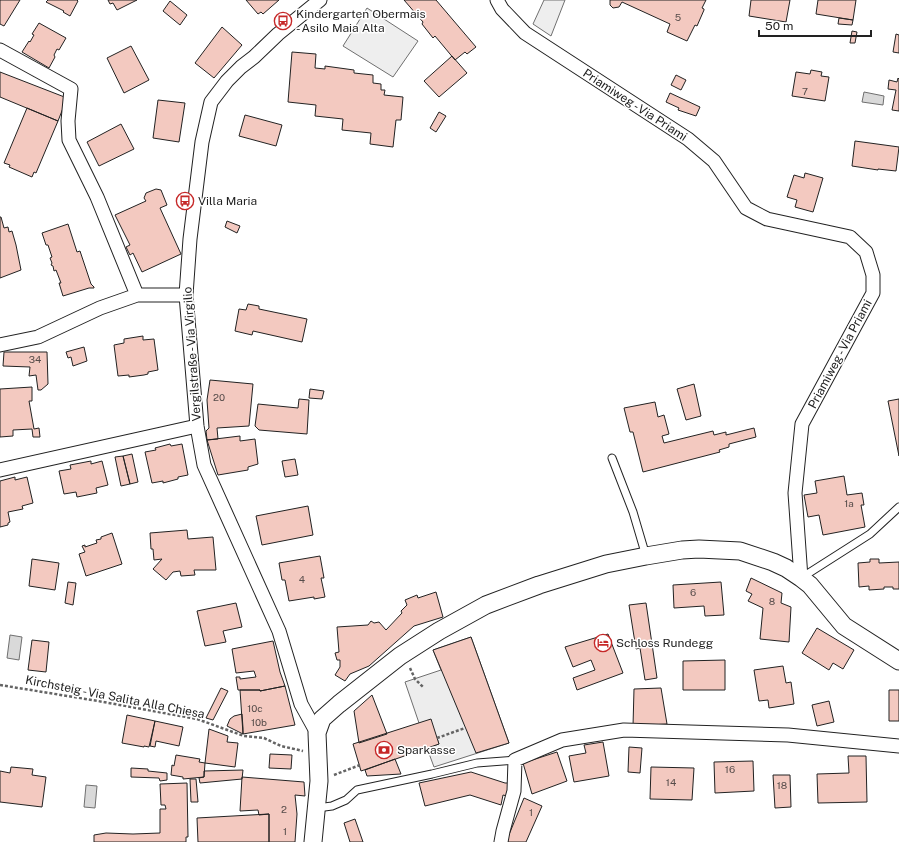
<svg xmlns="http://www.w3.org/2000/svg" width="899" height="842" font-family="'Public Sans',sans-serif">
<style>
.green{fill:#eee;stroke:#6f6f6f}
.parking{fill:#ededed;stroke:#6f6f6f}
.water{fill:#d9d9d9;stroke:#6f6f6f}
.building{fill:#f3c9c0;stroke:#222}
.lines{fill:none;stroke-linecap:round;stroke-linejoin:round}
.service-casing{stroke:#222;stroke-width:9}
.minor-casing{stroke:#222;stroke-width:15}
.tertiary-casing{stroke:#222;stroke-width:19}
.path{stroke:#646464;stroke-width:2.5;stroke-dasharray:3 2;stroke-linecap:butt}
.service{stroke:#fff;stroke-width:7}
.minor{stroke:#fff;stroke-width:13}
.tertiary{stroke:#fff;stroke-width:17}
.labels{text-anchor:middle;stroke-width:3;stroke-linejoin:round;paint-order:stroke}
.number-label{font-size:10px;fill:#564c4a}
.poi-label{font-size:12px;fill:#222;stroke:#fff;text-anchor:start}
.street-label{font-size:12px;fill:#222;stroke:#fff}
</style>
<rect width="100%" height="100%" fill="#fff"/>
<path class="green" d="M544,0H565L551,36L533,24Z
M367,8L418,41L393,77L343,46Z"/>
<path class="parking" d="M471,637L509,743L434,767L427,748L439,744L437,738L419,723L405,682L441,670L433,650Z"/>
<path class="water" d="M864,92L884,96L883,105L862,102Z
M10,635L22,637L19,660L7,658Z
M86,785L97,786L95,808L84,807Z"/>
<path class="building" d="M0,0H20L4,26L0,24Z
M48,0H77L78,1L70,16L63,12L64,11L46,2Z
M108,0H137L117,10L113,3L110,4Z
M246,0H279L263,14L261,12L258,14Z
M404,0H436L476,47L467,54L465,52L455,60L435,36L433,38L422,24L423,22Z
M610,0H706L702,8L704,9V10L697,26L695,25L687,41L667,32L670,24L622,2L619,7L613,8L610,5Z
M751,0H790L786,22L749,16Z
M818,0H856L853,20L816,14Z
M170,1L187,15L180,25L163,11Z
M839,18L853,20L852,25L838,24Z
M39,23L66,38L59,50L57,49L54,55L55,57L49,68L22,52L29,41L30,42L34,35L32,34Z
M222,27L242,45L214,78L195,63Z
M852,31L857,32L855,43H850Z
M896,34L899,35V53L893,52Z
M131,46L149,80L124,93L107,58Z
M292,52L316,54L315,68L325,69V66L354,70V73L373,75V83L381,84V90H385L384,95L403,97L401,120H396L393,147L370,144L371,133L342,130L343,119L315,116L316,105L288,102Z
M452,56L467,73L439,97L424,81Z
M811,70L822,72L821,76L829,77L825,101L792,96L796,72L810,74Z
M0,72L67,98L58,121L0,97Z
M676,75L686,80L681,90L671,85Z
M898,78L899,79V111L892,110L896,90L888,89L889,80L897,82Z
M670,93L700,107L696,116L678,110L679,108L666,102Z
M158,100L185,103L179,142L153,138Z
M27,108L58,121L36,173L34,172L32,177L9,167L10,165L4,163Z
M439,112L446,116L436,132L430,128Z
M245,115L282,125L276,146L239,136Z
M121,124L134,149L99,166L87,142Z
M855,141L899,147L896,171L878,169V170L852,166Z
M805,173L823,178L813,212L795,207L797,200L787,197L794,175L804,178Z
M156,189L161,190L167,205L160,208L181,254L142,272L133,253L130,255L126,247L130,245L115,215L146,201L144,198L146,193Z
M0,217H1L4,228L8,227L9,232L12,231L16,245L21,270L0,278Z
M227,221L240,226L237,233L225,227Z
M68,224L77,252L80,251L91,284L94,287V288H89L63,296L59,283H61L56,270L54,271L53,266L51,265L52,263L50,258L52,257L48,245H46L42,233Z
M248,304L259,306V309L307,319L302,342L253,331L252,335L235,331L239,309L246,310Z
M143,336V340L154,339L158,370L148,372V374L144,375L129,377V375L118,376L114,345L124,343V339Z
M84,347L87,361L73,366L71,357L68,358L66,352Z
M4,352H47L48,384L41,390H38L36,375L29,376L30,367L3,366Z
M210,380L253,384L249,426L217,428L218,439L207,440L206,431L209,428L207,400Z
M694,384L701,416L686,420L677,389Z
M32,387V401H29L34,429L39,428L40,437H33L32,429L13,430V436L0,437V389Z
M310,389L324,391L322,399L309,398Z
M299,399L309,400L307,434L259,430L255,426L258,404L298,408Z
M899,399V456L888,401Z
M655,402L658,417L664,415L669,434L662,436L664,443L713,431L714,435L726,432V435L754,428L756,437L729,444V447L719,450L720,452L643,472L633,432H630L624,408Z
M240,436V441L255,439L258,464L248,467V470L218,475L207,440Z
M170,444L171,446L182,444L188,475L178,477V479L163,483V481L152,483L145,452L156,450L155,448Z
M132,454L138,482L130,484L123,456Z
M123,456L130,484L121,486L115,457Z
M295,459L298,475L285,477L282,461Z
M91,461V464L102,461L108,485L96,488L97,493L77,497L76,492L64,494L59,471L71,469L70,465Z
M844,476L847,495L862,493L864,505H861L865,527L823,535L819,515L808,517L804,495L817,493L815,481Z
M15,477V480L27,477L33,503L22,506L23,509L8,512L10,522L8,523V525L0,527V481Z
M308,506L313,535L262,545L256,516Z
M187,530L188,539L213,537L216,570H194L195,575L181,576L180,571L173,572L166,580L153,569L162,559L154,560L153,549H151L150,533Z
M112,533L122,564L86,576L79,554L85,552L82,546L85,545V547L97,543L96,540L101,539V537Z
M320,556L324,578H321L325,597L314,599V597L289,601L285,580H282L279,563Z
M32,559L59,563L55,590L29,586Z
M870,559H879V563L899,562V589H893V587H884V589L869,590V586L859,587L858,563L870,562Z
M751,578L782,593L781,603L791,607L789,642L760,639L763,608L748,601L752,594L746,591Z
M68,582L76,583L73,605L65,603Z
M721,582L724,615L705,616L704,606L674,608L673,585Z
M436,592L443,617L414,626L369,666L350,674L345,681L335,675L340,667V660H337L335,653L339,652L337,627L368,625L371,621L374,623L379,622L386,630L402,613L401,611L407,605L405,600L417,595L418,598Z
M236,603L242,627L223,631L226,642L205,646L197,611Z
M646,603L657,678L645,680L640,648L636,649L629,605Z
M817,628L854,650L843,669L833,663L829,670L802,653Z
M608,634L623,673L577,690L573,678L595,670L591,660L573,667L565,647Z
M471,637L509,743L476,753L433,650Z
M32,640L49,642L46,672L28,670Z
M273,641L280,672L285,686L260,691V690H238L236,677H240V679L256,677L254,671L236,673L232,649Z
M725,660V690H683V661Z
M783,666L786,683L791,682L794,704L769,708L768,700L759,701L754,670Z
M285,686L295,725L243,734L240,690H260V691Z
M221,688L228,691L213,720L206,718Z
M661,688L667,724L633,726L634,689Z
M889,690H899V721H889Z
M372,695L387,734L359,743L354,711Z
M829,701L834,722L817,726L812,705Z
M242,714L243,728V734L227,726L230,719L234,716Z
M127,715L155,721L149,747L144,746V747L122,743Z
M431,719L439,744L361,771L353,744Z
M155,721L183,727L179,746L156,741L155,747L150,746Z
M209,729L228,736L227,742L238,743L235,767L205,763Z
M603,742L609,776L574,782L569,756L586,753L584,745Z
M629,747L642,748L640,773L628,772Z
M557,752L567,781L532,794L523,763Z
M270,754L292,755L291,769L269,768Z
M176,755L200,759L199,762L205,763L204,777L183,779V777L171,775L172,765L174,766Z
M848,756H866L867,802L818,803L817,774L849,773Z
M395,759L401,774L367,776L365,770Z
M753,761L754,791L715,793L714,762Z
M11,767L33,769L32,775L46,777L42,807L0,802V771L10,773Z
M651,767L694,768L692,800L650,799Z
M131,768L148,769V771L167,773V780L160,781L159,778L131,777Z
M243,770L242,779L200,783L199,778L204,777V771Z
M471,772L505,783H509L507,796L503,795L501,805L470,795L425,806L419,783Z
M773,775H790L791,807L775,808Z
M242,777L304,782L305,796L295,795L297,814L295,842H269V814L259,815L258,810L240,811Z
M190,779H196L198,802H191Z
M187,783L188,837H186V842H94V835L106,833L133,834L160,833V809H166L165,805H161L160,784Z
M524,798L542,806L526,842H506Z
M269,814V842H198L197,818Z
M355,819L363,842H350L344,823Z"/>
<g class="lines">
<defs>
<path id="service" d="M612,458L633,512L646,556
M801,578L870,534L899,507
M317,808L332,806L346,800L357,790L432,774L477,763L515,760"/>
<path id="minor" d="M497,0L502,9L525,33L688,139L714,161L746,208L767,219L850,237L866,252L873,275V293L802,424L795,493L801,578
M0,50L71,89L68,121L69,140L97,197L137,295
M0,345L38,337L100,308L137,295H186
M0,470L197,426
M317,733L301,704L279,631L204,465L197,426L186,295L190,239L202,142L211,102L227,81L241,67L254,57L278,34L320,0
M501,842L503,831L514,791L515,760L562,740L624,730L788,735L899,746"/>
<path id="tertiary" d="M313,842L319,781L317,733L322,719L339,704L400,656L439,631L486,605L539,585L606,564L646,556L682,550L699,549L740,551L773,562L786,568L801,578L810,585L844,626L899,661"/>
</defs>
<use href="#service" class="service-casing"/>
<use href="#minor" class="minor-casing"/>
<use href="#tertiary" class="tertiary-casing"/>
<path class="path" d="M410,668L415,679L423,687
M0,685L98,701L197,719L244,736L264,738L281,746L303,751
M437,738L465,728
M334,775L360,765"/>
<use href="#service" class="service"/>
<use href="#minor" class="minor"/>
<use href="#tertiary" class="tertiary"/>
</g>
<defs>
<symbol id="bus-ring" viewBox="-11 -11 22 22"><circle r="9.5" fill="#fff" stroke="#c62828" stroke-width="1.5"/><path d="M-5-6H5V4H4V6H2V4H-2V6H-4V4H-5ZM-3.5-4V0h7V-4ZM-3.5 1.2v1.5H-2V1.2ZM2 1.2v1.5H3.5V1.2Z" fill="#c62828"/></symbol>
<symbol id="hotel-ring" viewBox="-11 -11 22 22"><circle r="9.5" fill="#fff" stroke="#c62828" stroke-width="1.5"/><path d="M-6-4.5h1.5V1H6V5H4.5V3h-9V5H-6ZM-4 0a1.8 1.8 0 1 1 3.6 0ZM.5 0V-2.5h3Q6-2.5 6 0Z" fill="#c62828"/></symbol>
<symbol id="bank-ring" viewBox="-11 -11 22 22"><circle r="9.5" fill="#fff" stroke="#c62828" stroke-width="1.5"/><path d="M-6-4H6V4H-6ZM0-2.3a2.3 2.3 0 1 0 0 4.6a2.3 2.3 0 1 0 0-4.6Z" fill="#c62828"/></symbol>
</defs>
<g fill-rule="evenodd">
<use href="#bus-ring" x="273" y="11" width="20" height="20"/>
<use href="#bus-ring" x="175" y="191" width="20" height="20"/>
<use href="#hotel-ring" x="593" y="633" width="20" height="20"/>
<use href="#bank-ring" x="374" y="740" width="20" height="20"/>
</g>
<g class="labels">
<g class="number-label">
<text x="678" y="21">5</text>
<text x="805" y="95">7</text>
<text x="35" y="363">34</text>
<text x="219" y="401">20</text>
<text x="849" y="507">1a</text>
<text x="302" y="583">4</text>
<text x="693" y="596">6</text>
<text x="772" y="605">8</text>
<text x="255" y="712">10c</text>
<text x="259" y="726">10b</text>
<text x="730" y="773">16</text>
<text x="671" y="786">14</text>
<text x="782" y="789">18</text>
<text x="284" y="813">2</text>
<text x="531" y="816">1</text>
<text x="285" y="835">1</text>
</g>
<g class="poi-label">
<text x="296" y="18">Kindergarten Obermais<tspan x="296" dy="14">- Asilo Maia Alta</tspan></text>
<text x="198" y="205">Villa Maria</text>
<text x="616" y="647">Schloss Rundegg</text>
<text x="397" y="754">Sparkasse</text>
</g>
<g class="street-label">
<text transform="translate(635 105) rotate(33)" y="4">Priamiweg - Via Priami</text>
<text transform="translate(192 354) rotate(-94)" y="4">Vergilstraße - Via Virgilio</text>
<text transform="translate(840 354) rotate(-62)" y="4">Priamiweg - Via Priami</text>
<text transform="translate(115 697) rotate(11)" y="4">Kirchsteig - Via Salita Alla Chiesa</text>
</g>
</g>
<path d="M759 30v6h112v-6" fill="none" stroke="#222222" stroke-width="2"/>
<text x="765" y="30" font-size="12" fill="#222222" stroke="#ffffff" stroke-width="3" paint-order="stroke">50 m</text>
</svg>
